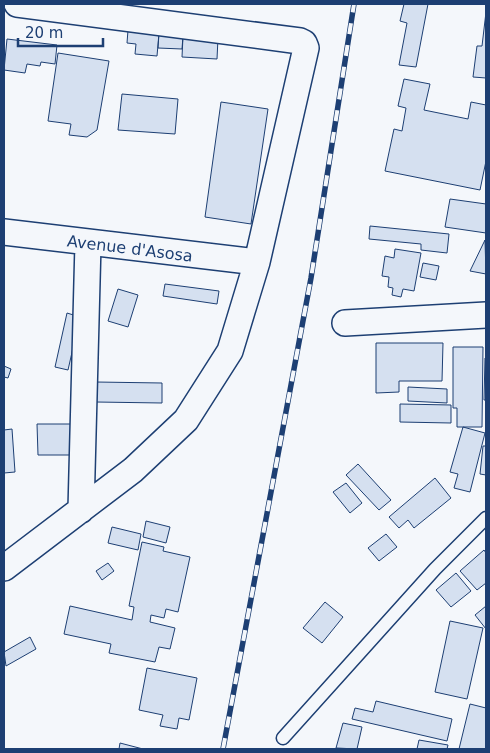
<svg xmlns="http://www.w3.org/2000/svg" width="490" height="753" font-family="'DejaVu Sans',sans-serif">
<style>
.building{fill:#d5e0f0;stroke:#1d3f73}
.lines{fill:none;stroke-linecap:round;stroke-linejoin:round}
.lane-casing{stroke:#1d3f73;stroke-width:15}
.street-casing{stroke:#1d3f73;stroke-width:28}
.lane{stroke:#f4f7fb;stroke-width:12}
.street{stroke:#f4f7fb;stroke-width:25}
.rail-casing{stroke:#1d3f73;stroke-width:5.5}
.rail{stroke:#f4f7fb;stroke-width:4;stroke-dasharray:11;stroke-linecap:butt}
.labels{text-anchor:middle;stroke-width:4;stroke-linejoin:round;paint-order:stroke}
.street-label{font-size:16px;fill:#1d3f73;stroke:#f4f7fb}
</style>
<rect width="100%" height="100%" fill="#f4f7fb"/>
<path class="building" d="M404,4H428L416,67L399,65L407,23L400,21Z
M486,12V78L473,77L477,46H482Z
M128,30L159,33L157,56L135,54L136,44L127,43Z
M159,33L183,36L182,49L158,48Z
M183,36L218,38L217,59L182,57Z
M7,39L57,45L55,64L41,62L40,66L27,64L25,73L4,70Z
M58,53L109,61L97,130L87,137L69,135L71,124L48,121Z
M404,79L430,84L424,110L468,119L471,102L486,105V161L480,190L385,171L394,129L402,131L406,108L398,106Z
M122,94L178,99L175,134L118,130Z
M221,102L268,109L251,224L205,217Z
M450,199L486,204V233L445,227Z
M370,226L449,234L447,253L421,250V244L369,239Z
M485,240L486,274L470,271Z
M395,249L421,253L414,291L403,289L401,297L392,295L393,288L388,287L389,277L382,276L385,256L394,258Z
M423,263L439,266L436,280L420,277Z
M165,284L219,291L217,304L163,296Z
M118,289L138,295L128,327L108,321Z
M67,313L80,317L68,370L55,367Z
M376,343H443L442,381H399V392L376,393Z
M453,347H483L482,427H457V408H453Z
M485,358H486V400H484Z
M4,366L11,369L8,378L4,377Z
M96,382L162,383V403L96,402Z
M408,387L447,389V403L408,401Z
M400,404L451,405V423L400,422Z
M37,424H71V455H38Z
M463,427L485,433L470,492L454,488L458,474L450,472Z
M12,429L15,472L4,473V430Z
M483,446H486V475L480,474Z
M358,464L391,500L379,510L346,475Z
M435,478L451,498L414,528L408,520L399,528L389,517Z
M346,483L362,503L350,513L333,492Z
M146,521L170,527L166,543L143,537Z
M112,527L141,534L138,550L108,543Z
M386,534L397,547L379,561L368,548Z
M142,542L164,547L163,551L190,557L178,612L166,609L164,618L151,615L150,622L175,628L170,649L159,647L155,662L109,653L111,644L64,634L70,606L132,620L134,607L129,606Z
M484,550L486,553V583L477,590L460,571Z
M108,563L114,571L102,580L96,571Z
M456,573L471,591L451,607L436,590Z
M325,602L343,617L322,643L303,628Z
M486,606V629L475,615Z
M450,621L483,628L467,699L435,692Z
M30,637L36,649L6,666L4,652Z
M147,668L197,678L189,720L179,718L177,729L160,726L163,715L139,710Z
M376,701L452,719L447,741L352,719L355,708L373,712Z
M470,704L486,708V749H459Z
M343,723L362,727L357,749L336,748Z
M419,740L448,745L447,749H417Z
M120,743L143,749H119Z"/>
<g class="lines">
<defs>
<path id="lane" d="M283,738L435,569L486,518"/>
<path id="street" d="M4,232L257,262
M345,323L486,315
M81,510L88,243
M4,568L133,470L186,420L230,351L257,262L306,48L304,43L300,41L17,4"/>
</defs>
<use href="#lane" class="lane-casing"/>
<use href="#street" class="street-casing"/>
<use href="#lane" class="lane"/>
<use href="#street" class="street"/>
<defs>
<path id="rail" d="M223,749L311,278L354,4"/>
</defs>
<use href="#rail" class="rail-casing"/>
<use href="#rail" class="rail"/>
</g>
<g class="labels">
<g class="street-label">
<text transform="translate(130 248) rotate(7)" y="6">Avenue d'Asosa</text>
</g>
</g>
<rect width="490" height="753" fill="none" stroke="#1d3f73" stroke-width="10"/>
<path d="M18 38v8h85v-8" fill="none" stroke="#1d3f73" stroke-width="2.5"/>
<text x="25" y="38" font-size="15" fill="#1d3f73" stroke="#f4f7fb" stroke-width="4" paint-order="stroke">20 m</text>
</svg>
